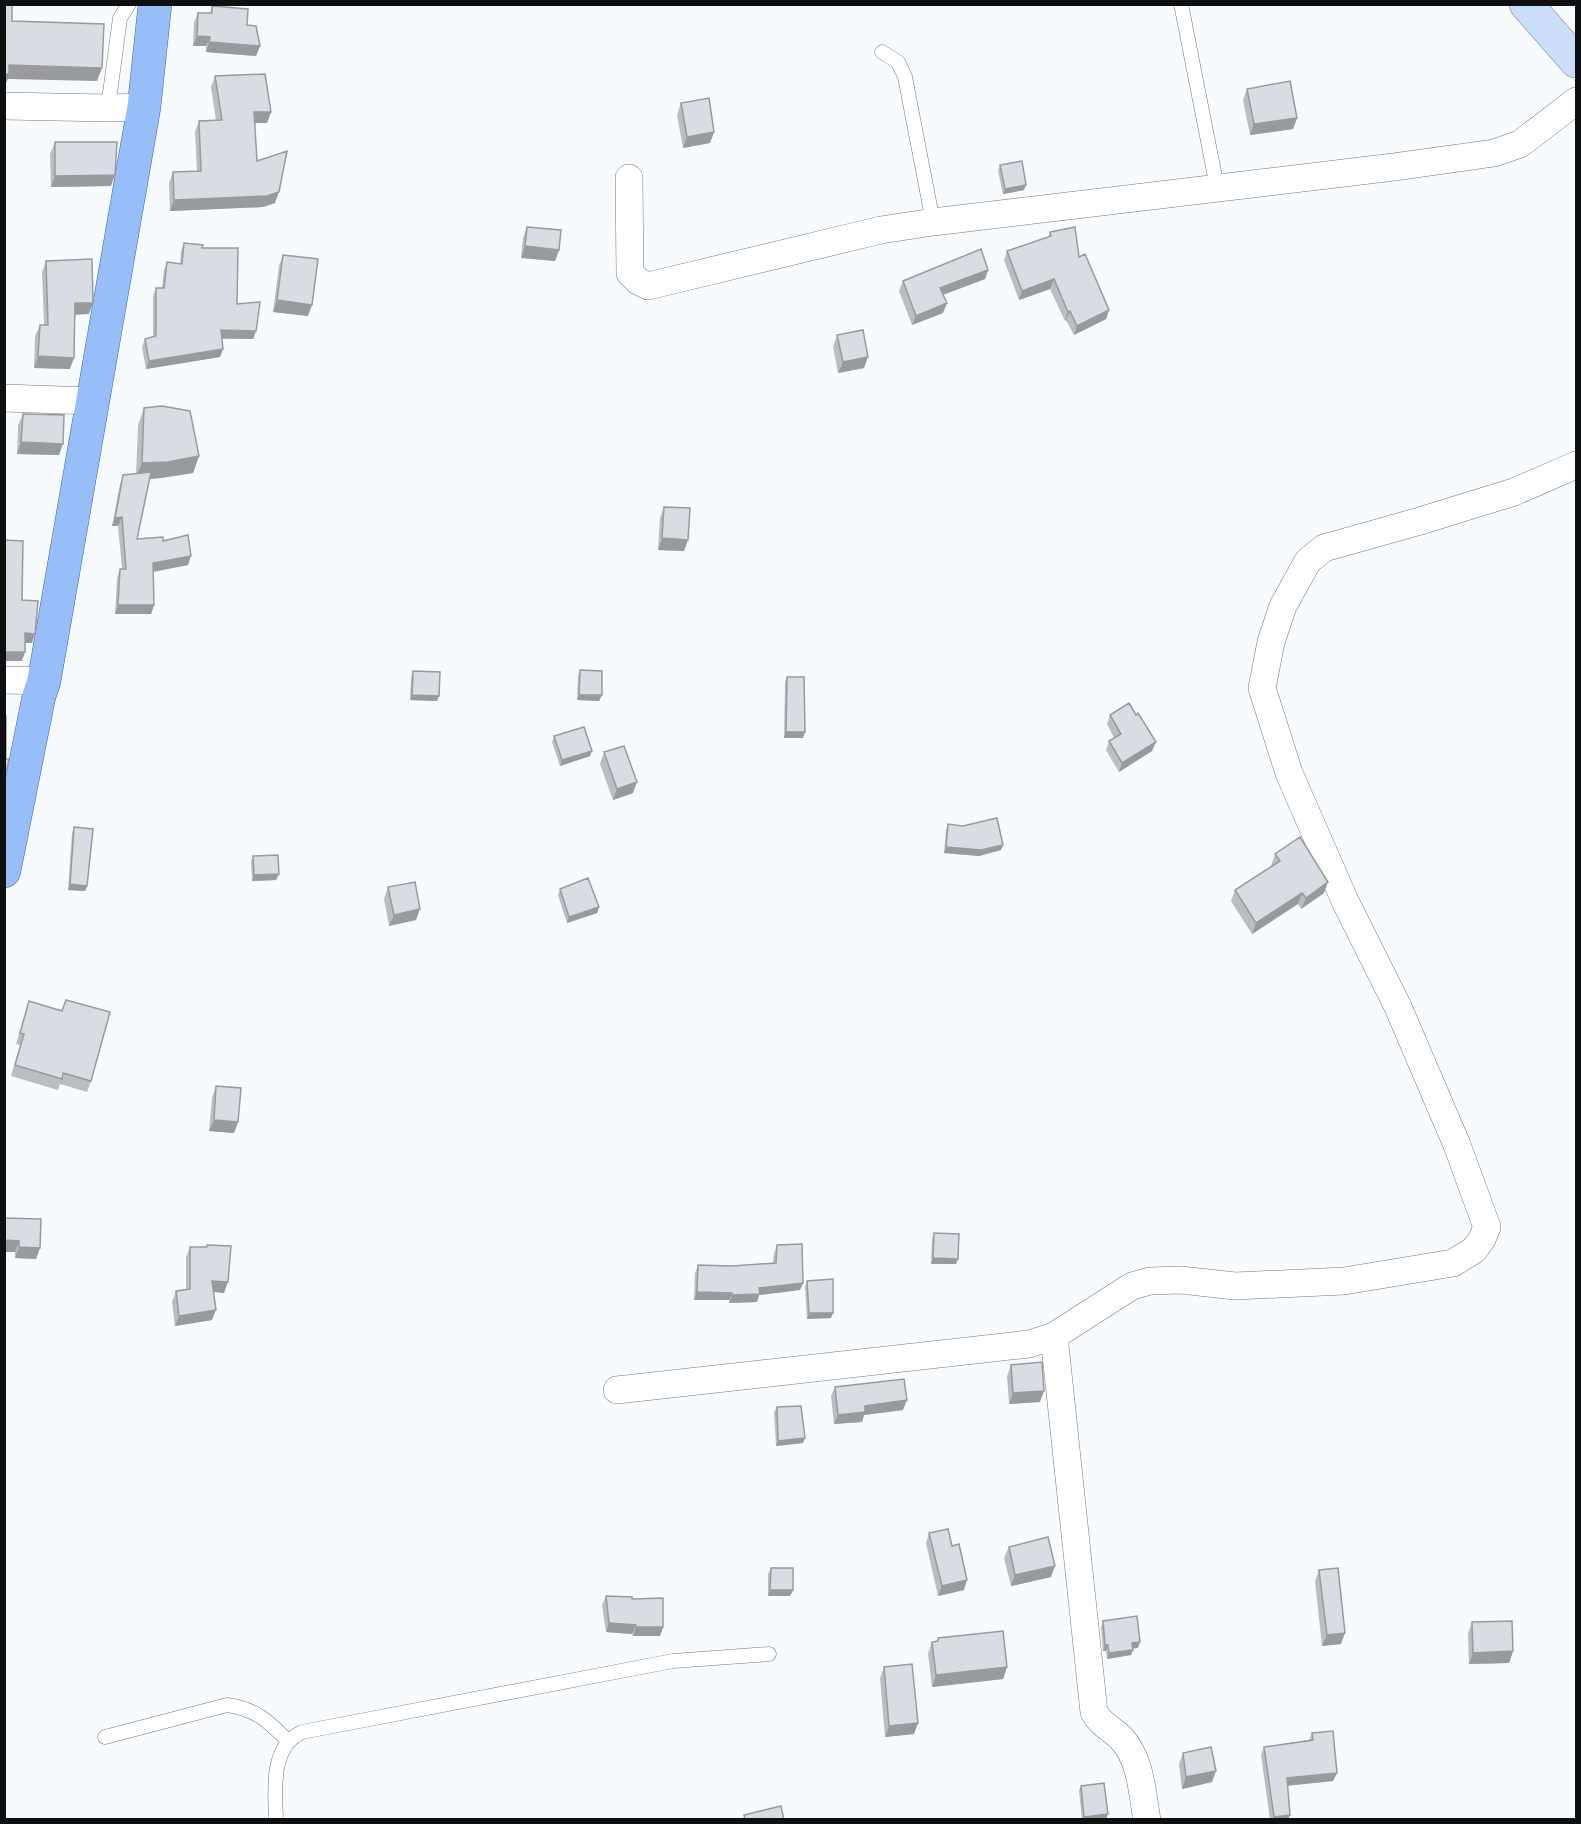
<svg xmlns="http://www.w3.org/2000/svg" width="1581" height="1824" font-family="'Noto Sans',sans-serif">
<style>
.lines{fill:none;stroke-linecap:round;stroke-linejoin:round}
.lane-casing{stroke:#74777c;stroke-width:15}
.street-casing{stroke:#74777c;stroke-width:28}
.secondary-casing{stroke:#74777c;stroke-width:34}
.primary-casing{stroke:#3a65a4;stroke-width:34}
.lane{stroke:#fff;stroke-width:14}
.street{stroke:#fff;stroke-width:27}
.secondary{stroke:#cbdffb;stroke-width:33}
.primary{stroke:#97bef8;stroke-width:33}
.wall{fill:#bbbdc2}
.shaded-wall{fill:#989a9e}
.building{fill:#d9dce2;stroke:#989a9e;stroke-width:1.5}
</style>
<rect width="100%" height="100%" fill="#f8fbfe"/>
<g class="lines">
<defs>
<path id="lane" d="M1181,4L1217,187
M882,52L898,62L905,77L933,222
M108,108L120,18L129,4
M105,1737L227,1705C256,1709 268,1721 288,1741
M276,1820C275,1790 270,1747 302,1732L673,1661L769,1654"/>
<path id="street" d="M4,106L108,108L144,107
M629,178L630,273L638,281L648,286L881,230L933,222L1394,167L1494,153L1520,144L1576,101
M4,398L92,401
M4,680L44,681
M1054,1336L1132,1286L1150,1281L1181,1280L1235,1286L1344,1281L1453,1263L1474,1250L1482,1239L1487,1227L1457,1145L1398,1007L1345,901L1289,773L1262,688L1271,642L1283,606L1308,561L1324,548L1420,521L1514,492L1576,465
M617,1390L1029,1344L1054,1336L1094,1712C1100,1724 1112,1729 1121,1738C1141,1759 1142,1792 1147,1820"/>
<path id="secondary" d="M1526,4L1576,61"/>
<path id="primary" d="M4,871L39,696L44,681L144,107L155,4"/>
</defs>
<use href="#lane" class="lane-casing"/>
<use href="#street" class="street-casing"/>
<use href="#secondary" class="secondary-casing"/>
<use href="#primary" class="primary-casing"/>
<use href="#lane" class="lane"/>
<use href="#street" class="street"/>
<use href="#secondary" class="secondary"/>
<use href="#primary" class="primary"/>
</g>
<path class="wall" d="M212,6L247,25L260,46L256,56L206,52V46H193L194,22L198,13H210Z
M215,76L271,112L267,123H255L257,161L275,203L263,207L170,211L169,183L173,172L197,171L195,132L199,121L216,120L211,87Z
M1247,89L1297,118L1293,129L1250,135L1243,100Z
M681,103L714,132L710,143L683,148L677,115Z
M55,142L111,186L51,187L50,154Z
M1000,165L1024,190L1003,194L998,171Z
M527,227L559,250L555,261L521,258L523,238Z
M1050,232L1079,257L1109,310L1106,319L1074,335L1066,320L1065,321L1050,289L1019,300L1004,260L1007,251L1048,237Z
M184,243L202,248L237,304L256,331L253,339H222L223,349L220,357L146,369L142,347L145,339L153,337V296L156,288H162L164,270L167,262L180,264L181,251Z
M283,255L308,316L273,312L279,266Z
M46,261L89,314H75L70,369L34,368L35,336L40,325H44L42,272Z
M988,270L985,279L943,295V313L912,325L899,291L903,281Z
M837,335L864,368L838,373L833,347Z
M144,408L199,456L193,473L161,478L149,479L137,539L163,541L188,565L154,572V605L151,614H115L117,578L120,569H122L118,526H112L120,484L123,475L136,474L138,425Z
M23,414L59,455L17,454L18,425Z
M664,507L684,551L658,550L660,518Z
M580,670L602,695L599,701L577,700L578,676Z
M413,671L437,701L410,700L411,677Z
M787,677L803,738H784L785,682Z
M1110,715H1136L1152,751L1119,772L1106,750L1109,741L1114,738L1107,724Z
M554,736L590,756L560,766L552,742Z
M604,752L633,793L613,800L600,764Z
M948,824L1001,850L979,856L944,853L946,830Z
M74,827L87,886L85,891L68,890L72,833Z
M1275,854L1324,893L1301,909L1298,904L1252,934L1231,901L1235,890L1271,866Z
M253,856L279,874L276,880L252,881L251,862Z
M388,887L416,920L389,926L384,899Z
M560,889L599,907L597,913L567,923L558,895Z
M29,1001L91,1081L87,1092L60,1084L58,1090L11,1076L20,1045L16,1044Z
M216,1086L238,1122L234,1133L209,1131L212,1098Z
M4,1218L40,1248L36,1259L15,1258V1252H4Z
M934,1233L958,1259L956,1264H931L932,1239Z
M207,1245L224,1293L213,1292L212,1320L175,1326L172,1302L176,1291L186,1290V1257L190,1247H206Z
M777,1245L803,1283L800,1290L759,1295L757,1302L729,1303V1300H694L695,1273L698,1265L731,1266L773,1263L774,1253Z
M807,1281L831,1318L807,1319L805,1287Z
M1011,1365L1040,1402L1009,1404L1007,1376Z
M835,1387L903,1410L864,1415L862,1422L834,1424L831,1396Z
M777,1407L803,1443L776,1446L774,1412Z
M929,1533L952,1546L964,1590L938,1596L926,1543Z
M1009,1547L1051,1577L1011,1586L1004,1558Z
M771,1568L793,1590L790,1596H768V1574Z
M1319,1570L1341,1644L1322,1646L1315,1581Z
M606,1596L632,1599L663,1627L660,1636H633L632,1634L606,1632L602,1605Z
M1103,1621L1138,1648H1133L1131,1655L1107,1659L1106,1651H1103L1101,1627Z
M1472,1622L1513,1651L1509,1663L1469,1664L1468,1633Z
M938,1638L1007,1667L1003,1679L932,1687L928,1653L932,1642H937Z
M884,1667L914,1734L885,1737L880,1678Z
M1312,1733L1337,1773L1333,1781L1287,1786L1290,1815L1288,1820H1270L1261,1755L1264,1747L1309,1740Z
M1183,1753L1212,1782L1182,1789L1179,1764Z
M1081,1786L1106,1820H1082L1079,1791Z"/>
<path class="shaded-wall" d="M197,36L210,37L206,46H193Z
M209,42L260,46L256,56L206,52Z
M9,65L102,68L97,81L8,79L4,87V74Z
M254,112H271L267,123H250Z
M1297,118L1293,129L1250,135L1254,124Z
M714,132L710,143L683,148L687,137Z
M115,175L111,186L51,187L55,176Z
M1026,185L1024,190L1003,194L1005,189Z
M279,192L275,203L263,207L170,211L174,200Z
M525,246L559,250L555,261L521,258Z
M988,270L985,279L937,297L940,288Z
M1054,279L1050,289L1019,300L1022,291Z
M277,300L312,305L308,316L273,312Z
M75,303H93L89,314L71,315Z
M947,303L943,313L912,325L916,316Z
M1109,310L1106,319L1074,335L1077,326Z
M1070,311L1066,320L1065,321L1068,312Z
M221,330L256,331L253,339L218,338Z
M223,349L220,357L146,369L149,361Z
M38,356L74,358L70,369L34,368Z
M868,357L864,368L838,373L843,362Z
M21,442L63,444L59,455L17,454Z
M199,456L193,473L161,478L135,480L142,463Z
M122,517L118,526H112L115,518Z
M662,538L688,540L684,551L658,550Z
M191,556L188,565L150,572L153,563Z
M118,605H154L151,614H115Z
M25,633L35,634L32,643H22Z
M4,652H25L22,661H4Z
M412,695L439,696L437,701L410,700Z
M579,695H602L599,701L577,700Z
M786,732H805L803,738H784Z
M1156,742L1152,751L1119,772L1122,763Z
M592,751L590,756L560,766L562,760Z
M637,782L633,793L613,800L617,789Z
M1003,845L1001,850L979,856L944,853L946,847Z
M279,874L276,880L252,881L254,875Z
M1328,882L1324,893L1301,909L1306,898Z
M70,884L87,886L85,891L68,890Z
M1302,893L1298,904L1252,934L1256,923Z
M599,907L597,913L567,923L569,917Z
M420,909L416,920L389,926L394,915Z
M214,1120L238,1122L234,1133L209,1131Z
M4,1240L19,1241L15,1252H4Z
M19,1247L40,1248L36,1259L15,1258Z
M933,1258L958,1259L956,1264H931Z
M212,1281L228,1282L224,1293L208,1291Z
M803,1283L800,1290L759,1295L757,1302L729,1303L732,1295L759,1288Z
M697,1292L732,1293L729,1300H694Z
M216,1310L212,1320L175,1326L179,1316Z
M809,1313H833L831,1318L807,1319Z
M1044,1391L1040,1402L1009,1404L1013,1393Z
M907,1400L903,1410L864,1415L862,1422L834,1424L838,1415L865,1406Z
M805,1438L803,1443L776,1446L778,1441Z
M1055,1566L1051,1577L1011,1586L1015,1575Z
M967,1580L964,1590L938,1596L942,1586Z
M770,1590H793L790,1596H768Z
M609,1623L636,1625L632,1634L606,1632Z
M636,1627H663L660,1636H633Z
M1345,1633L1341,1644L1322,1646L1327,1635Z
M1140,1642L1138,1648L1130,1649L1132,1643Z
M1105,1645H1108L1106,1651H1103Z
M1133,1650L1131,1655L1107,1659L1109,1653Z
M1513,1651L1509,1663L1469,1664L1473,1653Z
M1007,1667L1003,1679L932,1687L936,1675Z
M918,1723L914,1734L885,1737L889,1726Z
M1216,1771L1212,1782L1182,1789L1186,1777Z
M1337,1773L1333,1781L1283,1786L1287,1778Z
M1108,1814L1106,1820H1083L1084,1817Z
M1290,1815L1288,1820H1273L1274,1817Z"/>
<path class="building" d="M4,4H12V21L104,24L102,68L9,65V74H4Z
M212,6L248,9L247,25L256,26L260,46L209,42L210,37L197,36L198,13H212Z
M265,74L271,112H254L257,161L287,151L279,192L267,196L174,200L173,172L201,171L199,121L222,120L215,76Z
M1290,81L1297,118L1254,124L1247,89Z
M709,98L714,132L687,137L681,103Z
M55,142H117L115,175L55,176Z
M1022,161L1026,185L1005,189L1000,165Z
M527,227L561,230L559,250L525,246Z
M1075,227L1079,257L1085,254L1109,310L1077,326L1070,311L1068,312L1054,279L1022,291L1007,251L1051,236L1050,232Z
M184,243L203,245L202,248H238L237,304L260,302L256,331L221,330L223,349L149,361L145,339L156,336V288H164L167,262L182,264Z
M981,249L988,270L940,288L947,303L916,316L903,281Z
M283,255L318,259L312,305L277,300Z
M92,259L93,303H75L74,358L38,356L40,325H48L46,261Z
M863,330L868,357L843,362L837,335Z
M162,406L190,411L199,456L168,462L142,463L144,408Z
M23,414L64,415L63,444L21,442Z
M151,472L137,539L163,537V541L188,535L191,556L153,563L154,605H118L120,569H126L122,517L115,518L123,475Z
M664,507L690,508L688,540L662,538Z
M4,540L23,541L22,600L38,601L35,634L25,633V652H4Z
M580,670L602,671V695H579Z
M413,671L440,672L439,696L412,695Z
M787,677H804L805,732H786Z
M1129,703L1136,715L1138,713L1156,742L1122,763L1109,741L1121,734L1110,715Z
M4,716H6V759H9L4,780Z
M584,727L592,751L562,760L554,736Z
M624,746L637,782L617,789L604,752Z
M997,818L1003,845L981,850L946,847L948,824L963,826Z
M74,827L93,829L87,886L70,884Z
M1300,837L1328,882L1306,898L1302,893L1256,923L1235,890L1280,861L1275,854Z
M278,855L279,874L254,875L253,856Z
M588,878L599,907L569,917L560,889Z
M415,882L420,909L394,915L388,887Z
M66,1000L110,1012L91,1081L63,1073L62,1079L15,1065L24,1034L20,1033L29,1001L62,1011Z
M216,1086L241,1088L238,1122L214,1120Z
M4,1218L41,1219L40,1248L19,1247V1241L4,1240Z
M934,1233L959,1234L958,1259L933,1258Z
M802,1244L803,1283L759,1288L760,1294L732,1295V1293L697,1292L698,1265L731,1266L776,1263L777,1245Z
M207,1245L231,1246L228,1282L212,1281L216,1310L179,1316L176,1291L190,1289V1247H207Z
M833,1279V1313H809L807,1281Z
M1042,1362L1044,1391L1013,1393L1011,1365Z
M904,1379L907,1400L865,1406V1412L838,1415L835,1387Z
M801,1406L805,1438L778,1441L777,1407Z
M948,1529L952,1546L959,1544L967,1580L942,1586L929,1533Z
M1048,1537L1055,1566L1015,1575L1009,1547Z
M771,1568H793V1590H770Z
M1338,1568L1345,1633L1327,1635L1319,1570Z
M606,1596L632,1597V1599L663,1598V1627H636V1625L609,1623Z
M1137,1616L1140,1642L1132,1643L1133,1650L1109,1653L1108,1645H1105L1103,1621Z
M1512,1621L1513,1651L1473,1653L1472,1622Z
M1003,1631L1007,1667L936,1675L932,1642L938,1641V1638Z
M912,1664L918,1723L889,1726L884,1667Z
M1333,1731L1337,1773L1287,1778L1290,1815L1274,1817L1264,1747L1313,1740L1312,1733Z
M1211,1747L1216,1771L1186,1777L1183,1753Z
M1104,1783L1108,1814L1084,1817L1081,1786Z
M781,1806L784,1820H745L744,1815Z"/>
<rect width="1581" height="1824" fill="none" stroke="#0d0f10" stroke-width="12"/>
</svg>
